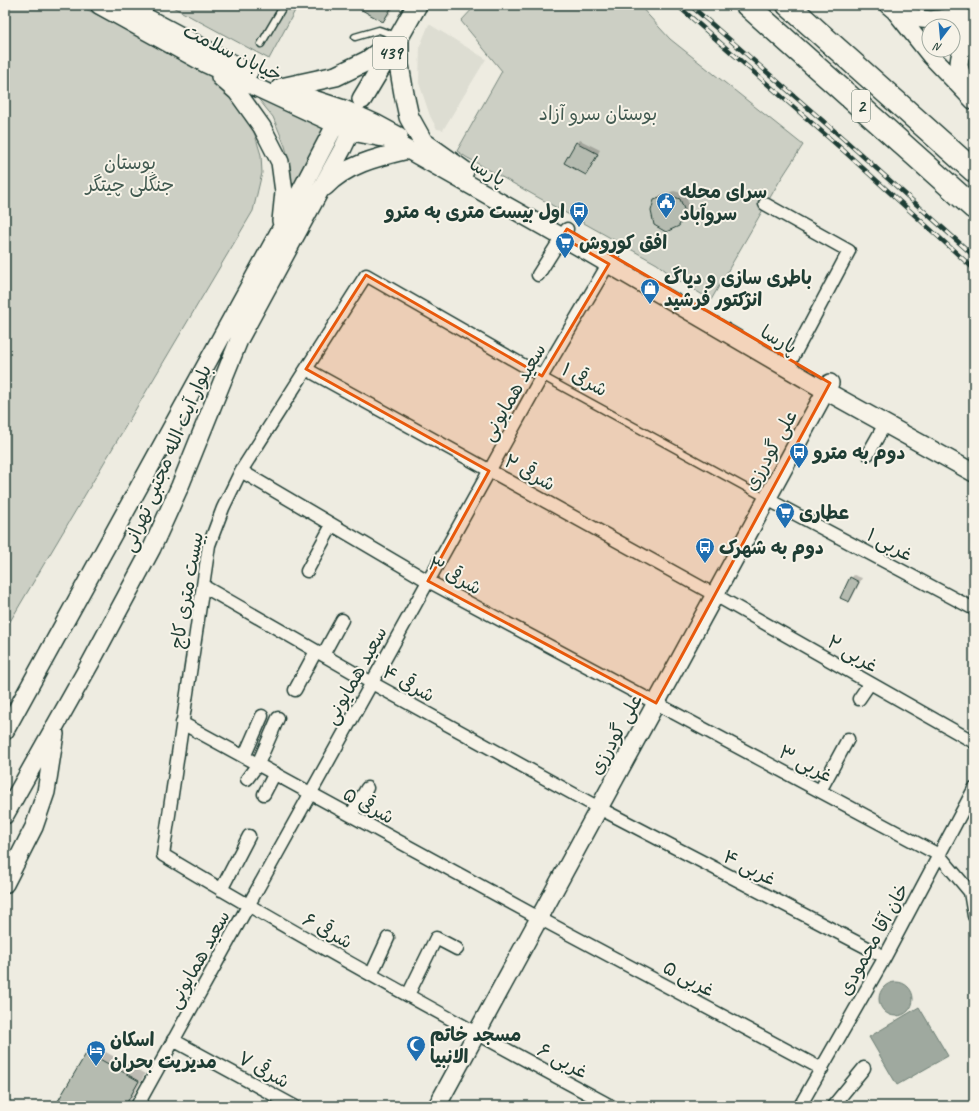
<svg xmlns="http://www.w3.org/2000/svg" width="979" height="1111" font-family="Caveat,'Playpen Sans Arabic',sans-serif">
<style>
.built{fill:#ddddd2}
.green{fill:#cccfc4;stroke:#76867c}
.water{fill:#9fa99f;stroke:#6c7e74}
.shadow{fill:#0003}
.building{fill:#b5bbb0;stroke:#1f3d34}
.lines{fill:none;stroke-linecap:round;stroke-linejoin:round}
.lane-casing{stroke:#1f3d34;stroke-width:9}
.street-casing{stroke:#1f3d34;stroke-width:15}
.secondary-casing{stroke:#1f3d34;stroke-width:20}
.primary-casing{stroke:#1f3d34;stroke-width:22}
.highway-casing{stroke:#1f3d34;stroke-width:25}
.lane{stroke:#f7f3e8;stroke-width:6}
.street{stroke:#f7f3e8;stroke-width:12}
.secondary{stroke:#f7f3e8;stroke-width:17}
.primary{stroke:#f7f3e8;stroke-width:19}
.highway{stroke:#f7f3e8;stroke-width:22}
.rail-casing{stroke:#1f3d34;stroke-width:4.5}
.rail{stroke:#f7f3e8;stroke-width:3;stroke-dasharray:9;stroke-linecap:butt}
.marked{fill:#e8590c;fill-opacity:0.2;stroke:#e8590c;stroke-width:3;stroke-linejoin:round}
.labels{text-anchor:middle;stroke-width:4;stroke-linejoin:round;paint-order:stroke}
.shield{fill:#f7f3e8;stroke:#60746a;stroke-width:1}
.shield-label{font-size:18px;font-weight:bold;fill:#1f3d34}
.street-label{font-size:19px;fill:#1f3d34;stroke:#f7f3e8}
.park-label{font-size:19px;fill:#425a51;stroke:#f7f3e8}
.poi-label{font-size:19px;font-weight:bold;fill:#1f3d34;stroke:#f7f3e8;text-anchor:start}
</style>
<rect width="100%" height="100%" fill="#eeece1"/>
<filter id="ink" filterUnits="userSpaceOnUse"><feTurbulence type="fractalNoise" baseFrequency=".025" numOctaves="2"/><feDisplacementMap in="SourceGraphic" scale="8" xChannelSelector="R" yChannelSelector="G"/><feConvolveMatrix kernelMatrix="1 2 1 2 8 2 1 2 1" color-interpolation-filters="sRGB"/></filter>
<g filter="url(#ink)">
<path class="built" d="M429,24L486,59L443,130L437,129L430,116L419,83L420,46Z"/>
<path class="green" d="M5,5H78L206,70L233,99L246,116L255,135L261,155L262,173L253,211L5,630Z
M169,5H298L269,59Z
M476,5H639L670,39L803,145L779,182L711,300L675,278L657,264L466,157L457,151L502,71L461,21Z
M248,86L324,128L287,201L291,174L289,160L285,146L273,117Z"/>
<path class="water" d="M879 999a17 17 0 1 1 34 0a17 17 0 1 1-34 0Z
M919,1007L948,1056L897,1085L869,1037Z"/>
<path class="shadow" d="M355,5H395L390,14L383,21Z
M580,140L600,150L589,170L586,174L577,143Z
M674,191L685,194L690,207L684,220L678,225L655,200L660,195Z
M854,575L862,578L852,598L849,601L851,578Z
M95,1046L145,1074L127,1106H56L88,1053Z"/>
<path class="building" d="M353,5H393L383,22Z
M576,142L598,154L586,175L564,163Z
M668,195L680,199L685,212L679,226L666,232L654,225L651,211L654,200Z
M850,577L859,582L849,602L840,598Z
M87,1052L139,1081L125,1106H55Z"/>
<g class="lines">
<defs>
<path id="lane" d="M355,37L379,30L396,36
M261,44L284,5
M542,376L765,498"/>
<path id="street" d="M765,204L849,251L787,368
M538,275L567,229
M306,369L715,595L974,742
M542,376L366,275L241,471L223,508L209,545L163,855C310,943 460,1025 611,1106
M868,454L885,424
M241,471L428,581L939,855L970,892L974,894
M767,499L974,609
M307,571L332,525
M203,586L372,683L599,808L885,957
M323,655L342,620
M295,690L316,651
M859,699L870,683
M182,723L539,918L822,1069
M244,757L262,716
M247,779L258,764L278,718
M820,791L848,739
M264,794L275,773
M351,815L367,788
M221,890L249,836
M970,892L974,916
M371,975L388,938
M408,995L436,938L457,949
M173,1040L294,1106
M137,1106L542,376L613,256
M800,1106L885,957L974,789
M833,1106L864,1068"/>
<path id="secondary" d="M99,5L206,64L352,132L388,139L408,150L562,237L826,391L974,473
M123,5L249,72
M888,5L895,11L930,55L974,101
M895,11C903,14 913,18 922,19C942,22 956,15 974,6
M953,32L974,11
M220,77L237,92L262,127L280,162L284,192L281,221
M280,88L344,109L375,123L399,136
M971,91C966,83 960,74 959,65C959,51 969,36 974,23
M325,187C347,164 379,157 408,150
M5,731L279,232L341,114
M5,815L91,662L152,548L180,486L239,340L343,148L356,121
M5,884L34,827L46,792L55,734
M437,1106L830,383"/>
<path id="primary" d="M399,37V65L404,94L409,117L423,142L464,171
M281,88L336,76L367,61L399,37
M362,99L399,37L417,5"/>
<path id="highway" d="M747,5L974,208
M788,5L974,171"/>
</defs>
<use href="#lane" class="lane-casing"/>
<use href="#street" class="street-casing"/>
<use href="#secondary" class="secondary-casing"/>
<use href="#primary" class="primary-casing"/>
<use href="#highway" class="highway-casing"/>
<use href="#lane" class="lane"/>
<use href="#street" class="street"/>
<use href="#secondary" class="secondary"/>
<use href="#primary" class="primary"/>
<use href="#highway" class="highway"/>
<defs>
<path id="rail" d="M677,5L844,151L974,269
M690,5L846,141L974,256"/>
</defs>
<use href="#rail" class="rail-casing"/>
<use href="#rail" class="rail"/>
</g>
</g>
<path class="marked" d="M567,229L830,383L656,703L428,581L489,471L306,369L366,275L542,376L609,264L562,237Z"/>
<defs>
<symbol id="civic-pin" viewBox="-11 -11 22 30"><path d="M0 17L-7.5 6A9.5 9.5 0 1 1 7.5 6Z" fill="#1f6fb2" stroke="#f7f3e8"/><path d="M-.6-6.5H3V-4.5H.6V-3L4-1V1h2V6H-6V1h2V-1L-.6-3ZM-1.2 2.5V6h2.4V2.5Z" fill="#fff"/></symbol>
<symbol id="bus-pin" viewBox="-11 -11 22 30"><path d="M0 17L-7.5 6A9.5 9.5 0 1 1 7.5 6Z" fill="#1f6fb2" stroke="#f7f3e8"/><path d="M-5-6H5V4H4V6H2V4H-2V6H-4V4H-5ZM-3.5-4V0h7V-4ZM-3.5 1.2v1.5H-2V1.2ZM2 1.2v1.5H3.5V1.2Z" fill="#fff"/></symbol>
<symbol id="supermarket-pin" viewBox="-11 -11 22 30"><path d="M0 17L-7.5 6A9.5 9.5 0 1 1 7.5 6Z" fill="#1f6fb2" stroke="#f7f3e8"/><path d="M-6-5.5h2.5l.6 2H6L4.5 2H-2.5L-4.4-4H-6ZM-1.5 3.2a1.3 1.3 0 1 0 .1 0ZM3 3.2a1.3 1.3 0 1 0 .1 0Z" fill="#fff"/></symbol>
<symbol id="shop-pin" viewBox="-11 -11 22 30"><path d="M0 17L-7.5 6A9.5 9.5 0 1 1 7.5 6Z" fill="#1f6fb2" stroke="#f7f3e8"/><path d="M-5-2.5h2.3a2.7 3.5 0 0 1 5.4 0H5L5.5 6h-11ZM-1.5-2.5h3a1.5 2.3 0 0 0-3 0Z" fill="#fff"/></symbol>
<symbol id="mosque-pin" viewBox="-11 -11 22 30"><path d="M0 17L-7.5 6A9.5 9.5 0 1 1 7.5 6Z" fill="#1f6fb2" stroke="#f7f3e8"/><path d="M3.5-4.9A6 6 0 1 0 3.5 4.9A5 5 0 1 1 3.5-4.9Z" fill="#fff"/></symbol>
<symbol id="hotel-pin" viewBox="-11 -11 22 30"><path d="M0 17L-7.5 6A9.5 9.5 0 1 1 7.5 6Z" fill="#1f6fb2" stroke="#f7f3e8"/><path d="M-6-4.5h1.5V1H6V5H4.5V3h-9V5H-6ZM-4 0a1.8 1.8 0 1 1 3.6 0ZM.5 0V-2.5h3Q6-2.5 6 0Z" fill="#fff"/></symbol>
</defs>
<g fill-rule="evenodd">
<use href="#civic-pin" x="655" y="191" width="22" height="30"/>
<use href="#bus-pin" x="568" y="200" width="22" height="30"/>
<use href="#supermarket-pin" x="554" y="231" width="22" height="30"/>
<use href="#shop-pin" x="639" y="277" width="22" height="30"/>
<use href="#bus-pin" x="788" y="441" width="22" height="30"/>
<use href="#supermarket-pin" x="774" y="501" width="22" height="30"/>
<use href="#bus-pin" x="694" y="536" width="22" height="30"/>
<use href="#mosque-pin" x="405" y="1034" width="22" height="30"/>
<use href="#hotel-pin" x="85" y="1039" width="22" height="30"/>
</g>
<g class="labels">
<g class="shield">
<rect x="373" y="37" width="34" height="32" rx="3"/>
<rect x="852" y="90" width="18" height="32" rx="3"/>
</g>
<g class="shield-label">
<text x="390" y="59">439</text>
<text x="861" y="112">2</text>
</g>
<g class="street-label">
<text transform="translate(233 52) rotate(26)" y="7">خیابان سلامت</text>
<text transform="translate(488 171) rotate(30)" y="7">پارسا</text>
<text transform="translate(779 339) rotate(30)" y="7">پارسا</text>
<text transform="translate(585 379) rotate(29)" y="7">۱ شرقی</text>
<text transform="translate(513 392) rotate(-60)" y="7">سعید همایونی</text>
<text transform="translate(770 450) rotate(-61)" y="7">علی گودرزی</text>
<text transform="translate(166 458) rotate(-67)" y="7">بلوار آیت الله مجتبی تهرانی</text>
<text transform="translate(530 472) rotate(29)" y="7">۲ شرقی</text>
<text transform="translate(890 544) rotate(28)" y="7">۱ غربی</text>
<text transform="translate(455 575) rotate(29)" y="7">۳ شرقی</text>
<text transform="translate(186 590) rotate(-80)" y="7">بیست متری کاج</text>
<text transform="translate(853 653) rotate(30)" y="7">۲ غربی</text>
<text transform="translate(355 675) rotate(-61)" y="7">سعید همایونی</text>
<text transform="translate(409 683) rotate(29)" y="7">۴ شرقی</text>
<text transform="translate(615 734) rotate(-61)" y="7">علی گودرزی</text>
<text transform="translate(806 763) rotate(28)" y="7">۳ غربی</text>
<text transform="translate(369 805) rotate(29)" y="7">۵ شرقی</text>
<text transform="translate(750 867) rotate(27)" y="7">۴ غربی</text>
<text transform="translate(328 930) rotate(29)" y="7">۶ شرقی</text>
<text transform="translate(873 939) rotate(-61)" y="7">خان آقا محمودی</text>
<text transform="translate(198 959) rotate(-61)" y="7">سعید همایونی</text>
<text transform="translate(689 978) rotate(28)" y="7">۵ غربی</text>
<text transform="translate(563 1060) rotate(28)" y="7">۶ غربی</text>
<text transform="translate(264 1069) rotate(29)" y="7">۷ شرقی</text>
</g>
<g class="park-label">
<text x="598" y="120">بوستان سرو آزاد</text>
<text x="130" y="169">بوستان<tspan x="130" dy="22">جنگلی چیتگر</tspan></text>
</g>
<g class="poi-label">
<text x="680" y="198">سرای محله<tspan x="680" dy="22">سروآباد</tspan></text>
<text x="565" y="218" text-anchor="end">اول بیست متری به مترو</text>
<text x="579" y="249">افق کوروش</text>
<text x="664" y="284">باطری سازی و دیاگ<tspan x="664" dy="22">انژکتور فرشید</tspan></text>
<text x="813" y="459">دوم به مترو</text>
<text x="799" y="519">عطاری</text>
<text x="719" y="554">دوم به شهرک</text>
<text x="430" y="1041">مسجد خاتم<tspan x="430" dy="22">الانبیا</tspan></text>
<text x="110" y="1046">اسکان<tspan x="110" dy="22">مدیریت بحران</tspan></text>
</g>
</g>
<rect width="979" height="1111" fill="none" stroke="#f7f3e8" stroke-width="20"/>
<rect x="10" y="10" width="959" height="1091" fill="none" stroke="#1f3d34" stroke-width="1.5" filter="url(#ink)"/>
<g transform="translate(941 38) rotate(196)"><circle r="19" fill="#f7f3e8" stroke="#a1aaa0"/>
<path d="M0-3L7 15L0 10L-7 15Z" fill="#1f6fb2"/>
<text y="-6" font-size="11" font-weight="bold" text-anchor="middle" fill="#1f3d34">N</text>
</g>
</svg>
